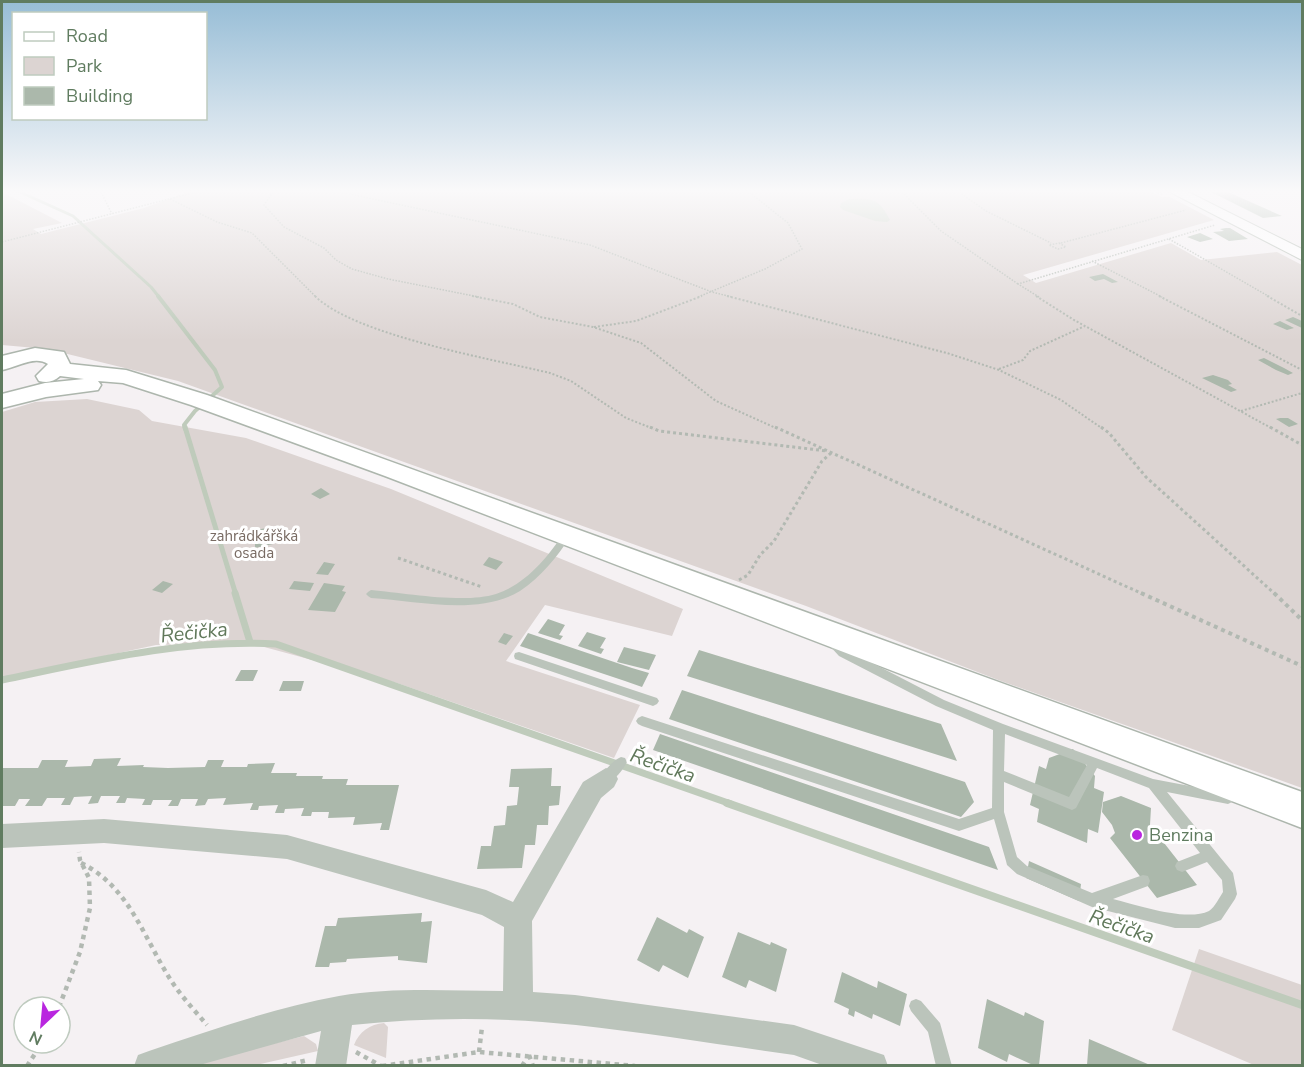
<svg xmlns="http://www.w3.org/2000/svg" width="1304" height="1067" font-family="'Nunito Sans',sans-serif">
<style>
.green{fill:#dcd4d2}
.water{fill:#bfcbbb}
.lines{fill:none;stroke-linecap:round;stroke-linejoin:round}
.stream-far4{stroke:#bfcbbb;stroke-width:3}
.stream-far3{stroke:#bfcbbb;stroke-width:4}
.stream-far2{stroke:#bfcbbb;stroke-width:5}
.stream-far1{stroke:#bfcbbb;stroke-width:7}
.stream{stroke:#bfcbbb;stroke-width:8}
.building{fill:#abb8ab}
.secondary-casing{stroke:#aeb8ae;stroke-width:2}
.primary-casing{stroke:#adb6ad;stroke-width:3}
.path-far4{stroke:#b2b9b2;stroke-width:1.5;stroke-dasharray:1.5 1.5;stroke-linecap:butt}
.path-far3{stroke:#b2b9b2;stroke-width:2;stroke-dasharray:2 2;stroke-linecap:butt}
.path-far2{stroke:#b2b9b2;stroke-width:3;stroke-dasharray:3 3;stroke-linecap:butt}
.path-far1{stroke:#b2b9b2;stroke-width:4;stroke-dasharray:4 4;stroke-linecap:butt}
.path{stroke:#b2b9b2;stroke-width:4.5;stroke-dasharray:4.5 4.5;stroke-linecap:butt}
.lane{fill:#bbc4bb;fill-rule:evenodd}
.street{fill:#bbc4bb;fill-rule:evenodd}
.secondary{fill:#fff;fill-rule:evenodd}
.primary{fill:#fff;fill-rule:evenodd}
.poi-dot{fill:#b926df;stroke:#fff;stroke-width:2}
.labels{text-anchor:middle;stroke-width:6;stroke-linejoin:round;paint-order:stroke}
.park-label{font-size:15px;fill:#796b63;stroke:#fff}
.near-poi-label{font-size:18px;fill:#607c60;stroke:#fff;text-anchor:start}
.near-water-label{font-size:20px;font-style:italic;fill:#60785a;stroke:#fff}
</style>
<rect width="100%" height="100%" fill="#f5f1f3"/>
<path class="green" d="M2,192L62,223L33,229L41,234L144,208L188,192H1151L1162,197H1170L1214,220L1023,275L1036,283L1171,243L1201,260L1277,252L1302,265V788L1001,681L806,606L178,381L47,349L2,345Z
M87,399L139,410L152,421L246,438L391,489L683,609L672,636L545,605L506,661L640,705L614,758L397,683L249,643L156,645L2,678V412L35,402Z
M1199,949L1302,985V1065H1254L1172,1030Z
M384,1023L388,1027L386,1058L354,1045C359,1032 370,1024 384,1023Z
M304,1036L316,1044L318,1051L256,1065L185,1066Z"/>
<path class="water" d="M849,199C873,198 878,198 890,220L887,222L875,221L843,210L840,207L841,203Z"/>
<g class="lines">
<path class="stream-far4" d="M20,192L73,216L151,287L159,297"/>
<path class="stream-far3" d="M158,296L215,370L222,387L195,411L184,425L185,429"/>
<path class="stream-far2" d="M185,427L236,595"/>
<path class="stream-far1" d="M235,593L250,642
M2,680C93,661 182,639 276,644L731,804"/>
<path class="stream" d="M727,803L1302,1005"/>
</g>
<path class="building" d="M1211,192H1228L1282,216L1263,218Z
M1226,228H1230L1248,239L1229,241L1213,232L1224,231L1220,229Z
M1200,233L1213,239L1200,242L1187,237Z
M1103,274L1118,282L1112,283L1104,279L1095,281L1089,277Z
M1293,317L1302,321V328L1285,320Z
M1280,321L1294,328L1287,330L1273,324Z
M1264,358L1284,368L1293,373L1288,375L1276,370L1258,360Z
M1213,375L1228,380L1232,384L1228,385L1237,390L1231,392L1202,378Z
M1280,418H1288L1298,424L1289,427L1276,419Z
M321,488L330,494L320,499L311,494Z
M273,527V544L255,548V530Z
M489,557L503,562L496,570L483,565Z
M324,562L335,564L328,575L316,574Z
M163,581L173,584L162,593L152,590Z
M294,581L314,583L310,591L289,589Z
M324,583L345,586L342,591L346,592L335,612L308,610Z
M548,619L565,625L559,635L563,636L560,640L538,633Z
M587,632L606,638L600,648L604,649L601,654L578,646Z
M504,633L513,636L506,645L498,642Z
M528,633L632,668L649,673L642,687L625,681L520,646Z
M624,647L656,655L649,670L617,662Z
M699,650L941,724L957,761L687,676Z
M241,670H258L253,681H235Z
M283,681H304L301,691H279Z
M682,690L965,782L974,802L961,817L669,719Z
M660,734L989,847L998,870L653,750Z
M1073,749L1095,776L1094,788L1104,792L1098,833L1088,829L1087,843L1037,822L1039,809L1030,805L1039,766L1046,769L1049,758Z
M121,758L117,766L144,765L143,767L168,768L205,767L208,760H224L221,767H247L248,764L275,763L271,773H297L296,776H323L322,779H348L346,785H399L389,830H380L382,823L353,825L355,817L328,818L329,812H312L311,816H301L304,808L285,809L284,813H275L278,805L259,806L258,810H250L253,803L223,805L226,798L208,799L205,805L195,806L198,799H181L178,806H168L172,800H153L151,805H142L145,799L127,798L125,803H116L120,796H101L98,803L88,804L92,796L74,797L70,805H61L65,798H47L42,806H25L30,799H19L15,806H2V768H38L42,760H68L65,767L91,766L94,759Z
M552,768L551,786H561L559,805L549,806L548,825H537L535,845H525L522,868L477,869L481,846H491L494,826L505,825L507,806L517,805L519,787H509L511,769Z
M1121,796L1151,808L1150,825L1197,885L1157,898L1110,838L1115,833L1112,825L1102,812L1103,802Z
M1029,861L1081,884L1079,901L1026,878Z
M422,913L421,922L432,921L427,963L398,960V956L347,959L346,962L330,963L329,967H315L325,926H336L338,918Z
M657,917L687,933L689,929L704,937L688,978L663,965L659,972L637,960Z
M738,932L770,945L771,942L787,949L776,992L749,980L746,988L722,977Z
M842,972L877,988L878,981L907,994L900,1026L873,1014L872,1019L855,1011L854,1017L848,1014L849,1009L834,1002Z
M987,999L1024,1016L1025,1012L1044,1021L1039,1065H1033L1009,1054L1007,1062L978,1048Z
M1089,1039L1150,1065H1087Z"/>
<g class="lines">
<defs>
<path id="secondary" d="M1170,192H1188L1302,249V260Z"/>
<path id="primary" d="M35,348L64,352L70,364L126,370L207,395L1302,792V828L385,476L191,405L123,383L98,381L101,385L98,390L46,397L2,408V394L45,383L84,379L60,376C53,382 48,383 39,381L36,376L48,364C34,355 16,368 2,370V356Z"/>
</defs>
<use href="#secondary" class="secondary-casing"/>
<use href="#primary" class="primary-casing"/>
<path class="path-far4" d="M101,192L112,214
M273,192L264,205L284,227L324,248L336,260L352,269L388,279L479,297
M340,192L590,245L712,292L732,297
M902,192L941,231L1018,284
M959,192L986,211L1051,243
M1155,192L1163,195
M170,199L217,222L252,233L316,297
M1169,239L1270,297
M2,242L196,192
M1059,243L1066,247L1058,249L1049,245Z
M1061,243L1186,210
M1092,261L1162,297
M698,297L765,269L802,249L788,223L749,192
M1039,297L1018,284L1215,225"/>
<path class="path-far3" d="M315,296C354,335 492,359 550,373L571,381L626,418L654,429
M472,296L513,304L540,317L593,327L641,343L716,401L778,429
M727,296L947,353L999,370L1061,400L1103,429
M1036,296L1074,320L1273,429
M1159,296L1302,370
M1267,296L1302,316
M594,327L636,321L702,296
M999,369L1023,360L1030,351L1085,326
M1241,411L1302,393"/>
<path class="path-far2" d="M650,427L659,431L827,451
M775,427L1145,595
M1101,427L1109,433L1146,477L1276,595
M1270,427L1302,445
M398,558L482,587
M739,580L748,575L760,555L774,541L822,461L832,452"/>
<path class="path-far1" d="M1141,593L1302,666
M1274,593L1302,620"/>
<path class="path" d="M81,863C130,887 144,939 172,982C182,997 195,1011 207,1025
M59,1007L80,952L90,908L89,878L80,860L79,852
M356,1052L381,1066
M479,1052L482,1027
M529,1055L533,1066
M27,1066L42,1043
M283,1066L308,1060
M382,1066L479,1052L635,1066
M522,1066L529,1055"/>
<path class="lane" d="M567,532L572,535L570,537C557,557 541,577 520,591C479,616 417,601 371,598L368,596L366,594L368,592L371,590C405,593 464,604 496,594C526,584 547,558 564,533Z
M832,639L836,640L847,650L944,700L1003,724L1153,779L1232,794L1234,798L1232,802L1228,804L1167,792L1233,873L1237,894L1235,899L1221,920L1199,928H1175L1092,907L1017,874L1007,865L1006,861L994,819L959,831L642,726L638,724L636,721L638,718L642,716L959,819L992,808L993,730L936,706L839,656L827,643L828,640ZM1005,734L1087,765L1069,797L1004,771ZM1097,768L1149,788L1200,853L1177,862L1175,866L1177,870L1182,872L1207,862L1222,880L1223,892C1219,898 1215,907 1209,911C1186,922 1138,905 1113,899L1148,886L1150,881L1148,876L1143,875L1092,893L1027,866L1017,857L1004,812V782L1072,810L1076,808Z
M519,652L657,698L659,701L657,704L653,706L515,659L514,656L515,653Z
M621,757L625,758L627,762C623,770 614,781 606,784L602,783L600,779C604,771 613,760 621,757Z
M916,999L921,1001L940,1023L952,1066H936L928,1032L911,1011L909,1006L911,1001Z"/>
<path class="street" d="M606,768L614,771L618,779L614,787L601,798L532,921L533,992L575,995L794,1025L884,1055L888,1066H825L794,1055C721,1045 649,1033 576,1025C503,1017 425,1017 352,1025L346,1066H315L321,1031L196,1066H134L138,1055L149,1051C211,1030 274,1008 339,996C392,987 449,991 503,991L504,927L482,915L287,859L104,843L2,848V824L104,819L287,835L486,890L513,902L583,782Z"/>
<use href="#secondary" class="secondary"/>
<use href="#primary" class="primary"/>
</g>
<linearGradient id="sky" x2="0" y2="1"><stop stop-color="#97bdd6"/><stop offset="0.56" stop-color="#faf9fa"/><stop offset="1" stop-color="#faf9fa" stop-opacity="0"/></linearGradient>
<rect width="1304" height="341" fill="url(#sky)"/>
<circle class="poi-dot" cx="1137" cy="835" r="6"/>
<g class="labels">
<g class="park-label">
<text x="254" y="541">zahrádkářšká<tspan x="254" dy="17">osada</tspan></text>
</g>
<g class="near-poi-label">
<text x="1149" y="841">Benzina</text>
</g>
<g class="near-water-label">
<text transform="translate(194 632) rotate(-6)" y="7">Řečička</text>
<text transform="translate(663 765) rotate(19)" y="7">Řečička</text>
<text transform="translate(1122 926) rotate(19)" y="7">Řečička</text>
</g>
</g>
<rect width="1304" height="1067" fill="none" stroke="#607c60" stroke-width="6"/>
<rect x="12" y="12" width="195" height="108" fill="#ffffff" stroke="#bfcbbf" stroke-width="1.5"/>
<rect x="24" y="32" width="30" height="9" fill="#ffffff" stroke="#bfcbbf" stroke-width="1.5"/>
<text x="66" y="42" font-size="18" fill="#607c60">Road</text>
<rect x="24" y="57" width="30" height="18" fill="#dcd4d2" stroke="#bfcbbf" stroke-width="1.5"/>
<text x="66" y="72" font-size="18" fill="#607c60">Park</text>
<rect x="24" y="87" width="30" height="18" fill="#abb8ab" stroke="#bfcbbf" stroke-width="1.5"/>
<text x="66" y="102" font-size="18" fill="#607c60">Building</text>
<g transform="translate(42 1025) rotate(206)"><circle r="28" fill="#ffffff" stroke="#bfcbbf" stroke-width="1.5"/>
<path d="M0-4.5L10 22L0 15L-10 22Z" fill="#b926df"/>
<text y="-9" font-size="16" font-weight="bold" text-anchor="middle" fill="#607c60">N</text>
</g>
</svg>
